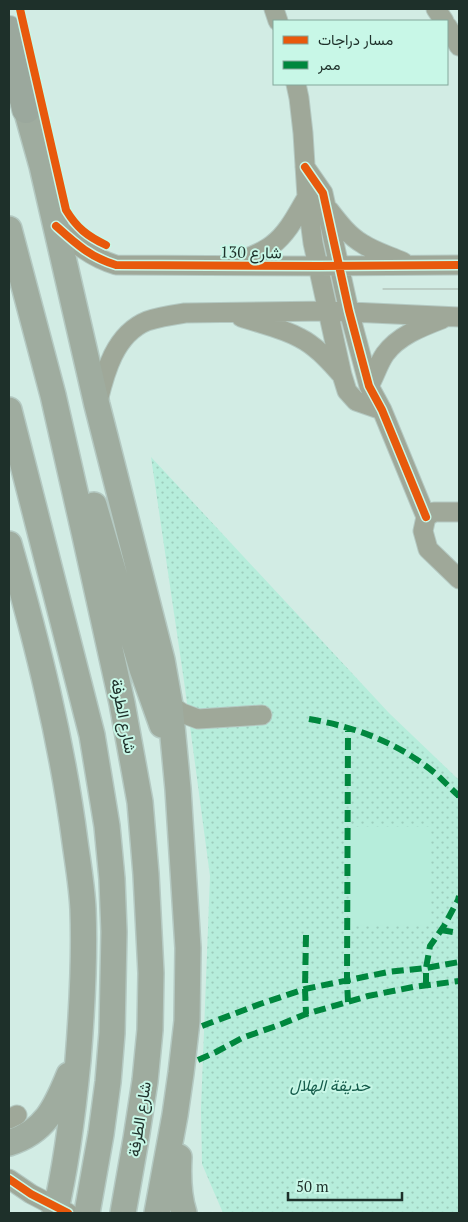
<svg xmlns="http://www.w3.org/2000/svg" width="468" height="1222" font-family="'PT Serif',Vazirmatn,serif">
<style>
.green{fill:url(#green-dots)}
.pitch{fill:#b6eddb}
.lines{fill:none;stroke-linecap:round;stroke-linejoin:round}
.minor-casing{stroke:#b4c9c2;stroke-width:21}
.major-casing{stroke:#b4c9c2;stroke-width:28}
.highway-casing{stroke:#b4c9c2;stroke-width:30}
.minor{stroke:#9fa899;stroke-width:19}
.major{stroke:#9fac9f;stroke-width:25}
.highway{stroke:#9ba89d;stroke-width:28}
.tram{stroke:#a3b0a6;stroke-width:1}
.quiet{stroke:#00873e;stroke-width:6;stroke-dasharray:12 6;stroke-linecap:butt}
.cycleway-casing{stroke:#c8f7e7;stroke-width:11}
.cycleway{stroke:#e8590c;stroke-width:8}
.labels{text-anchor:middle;stroke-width:4;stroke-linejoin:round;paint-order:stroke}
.street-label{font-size:16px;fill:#1e302a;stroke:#c8f7e7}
.park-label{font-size:16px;font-style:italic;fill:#145b4a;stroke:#c8f7e7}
</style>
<defs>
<pattern id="green-dots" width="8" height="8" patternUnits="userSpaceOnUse" patternTransform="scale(1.25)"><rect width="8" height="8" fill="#b6eddb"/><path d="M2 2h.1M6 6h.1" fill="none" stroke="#9cccbc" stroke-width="1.8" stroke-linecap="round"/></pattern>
</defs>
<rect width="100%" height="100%" fill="#d2ece4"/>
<path class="green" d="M151,457L389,713L459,780V1213H223L202,1164L201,1109L210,876L184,681Z"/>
<path class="pitch" d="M350,827H429V925L351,926Z"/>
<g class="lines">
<defs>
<path id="minor" d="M274,9L278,21
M436,9L444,21
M447,26L459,46
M296,84L299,98L303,133L307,197L313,243L342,375L347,391L356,401L382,410
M305,167L323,193L349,311L369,386L382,410L426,517
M329,210C339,223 349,236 363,244C375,252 390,256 403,262
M56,226C76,244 90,257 116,265L319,266L459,265
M237,262C249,257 262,253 272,245C288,233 297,214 307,197
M241,317C261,324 282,328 300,338C316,346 329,361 341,374
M369,386C375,376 378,364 385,354C398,336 421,327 442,319
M98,401C105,372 115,334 147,321C159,317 172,315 185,313L329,311L459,317
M459,512H434L426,517L423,531L428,549L459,579
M170,705L182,713L198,719L262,715
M9,1119L17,1115
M9,1179L31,1194L68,1213"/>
<path id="major" d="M19,91L26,109L42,166L97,405L162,660L170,705L178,789L188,948L187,1021L181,1073L175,1115L157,1213
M9,229L53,395L85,536L122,703L140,802L146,874L151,973L150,1030L145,1081L136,1139L123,1213
M9,410L92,735L107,826L112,879L114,932L112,1033L108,1082L101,1134L87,1213
M94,505L142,669L162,725
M9,544C37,642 62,741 75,842C78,864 82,887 83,909C85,960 82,1010 78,1060C73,1112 67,1163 55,1213
M9,1143C45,1132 56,1107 69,1075
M179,1157C178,1176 178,1195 184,1213"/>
<path id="highway" d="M9,30L26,109"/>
</defs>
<use href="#minor" class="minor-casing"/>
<use href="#major" class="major-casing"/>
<use href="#highway" class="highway-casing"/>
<use href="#minor" class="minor"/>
<use href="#major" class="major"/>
<use href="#highway" class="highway"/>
<path class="tram" d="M383,289H459"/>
<path class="quiet" d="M309,719C356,727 399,743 436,774C444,781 451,789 459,796V798
M441,930L459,933
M306,935L305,989L306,1014
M426,985V968L430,946L444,926L458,900L459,896
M348,1002L347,981L348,728
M202,1026L260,1004L305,989L388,972L426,968L459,962
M198,1060L216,1052L242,1038L279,1025L306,1014L368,996L413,987L459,981"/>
<defs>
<path id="cycleway" d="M20,9L66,210C77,228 87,236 106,245
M305,167L323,193L349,311L369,386L382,410L426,517
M56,226C76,244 90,257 116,265L319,266L459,265
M9,1179L31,1194L68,1213"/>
</defs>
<use href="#cycleway" class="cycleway-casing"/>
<use href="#cycleway" class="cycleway"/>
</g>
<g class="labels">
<g class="street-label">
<text transform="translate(251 252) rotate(1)" y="6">شارع 130</text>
<text transform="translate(124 716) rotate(79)" y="6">شارع الطرفة</text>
<text transform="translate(139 1119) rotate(-81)" y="6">شارع الطرفة</text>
</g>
<g class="park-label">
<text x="330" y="1091">حديقة الهلال</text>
</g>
</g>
<rect width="468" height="1222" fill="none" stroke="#1e302a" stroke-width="20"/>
<rect x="273" y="20" width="175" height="65" fill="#c8f7e7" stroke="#84a79b"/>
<rect x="283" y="36" width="25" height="8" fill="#e8590c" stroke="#84a79b"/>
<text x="318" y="45" font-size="15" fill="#1e302a">مسار دراجات</text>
<rect x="283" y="61" width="25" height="8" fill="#00873e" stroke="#84a79b"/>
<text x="318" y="70" font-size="15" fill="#1e302a">ممر</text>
<path d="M288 1192v8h114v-8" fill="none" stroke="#1e302a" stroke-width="2.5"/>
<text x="296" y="1192" font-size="15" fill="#1e302a" stroke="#c8f7e7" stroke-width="4" paint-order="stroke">50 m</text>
</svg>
